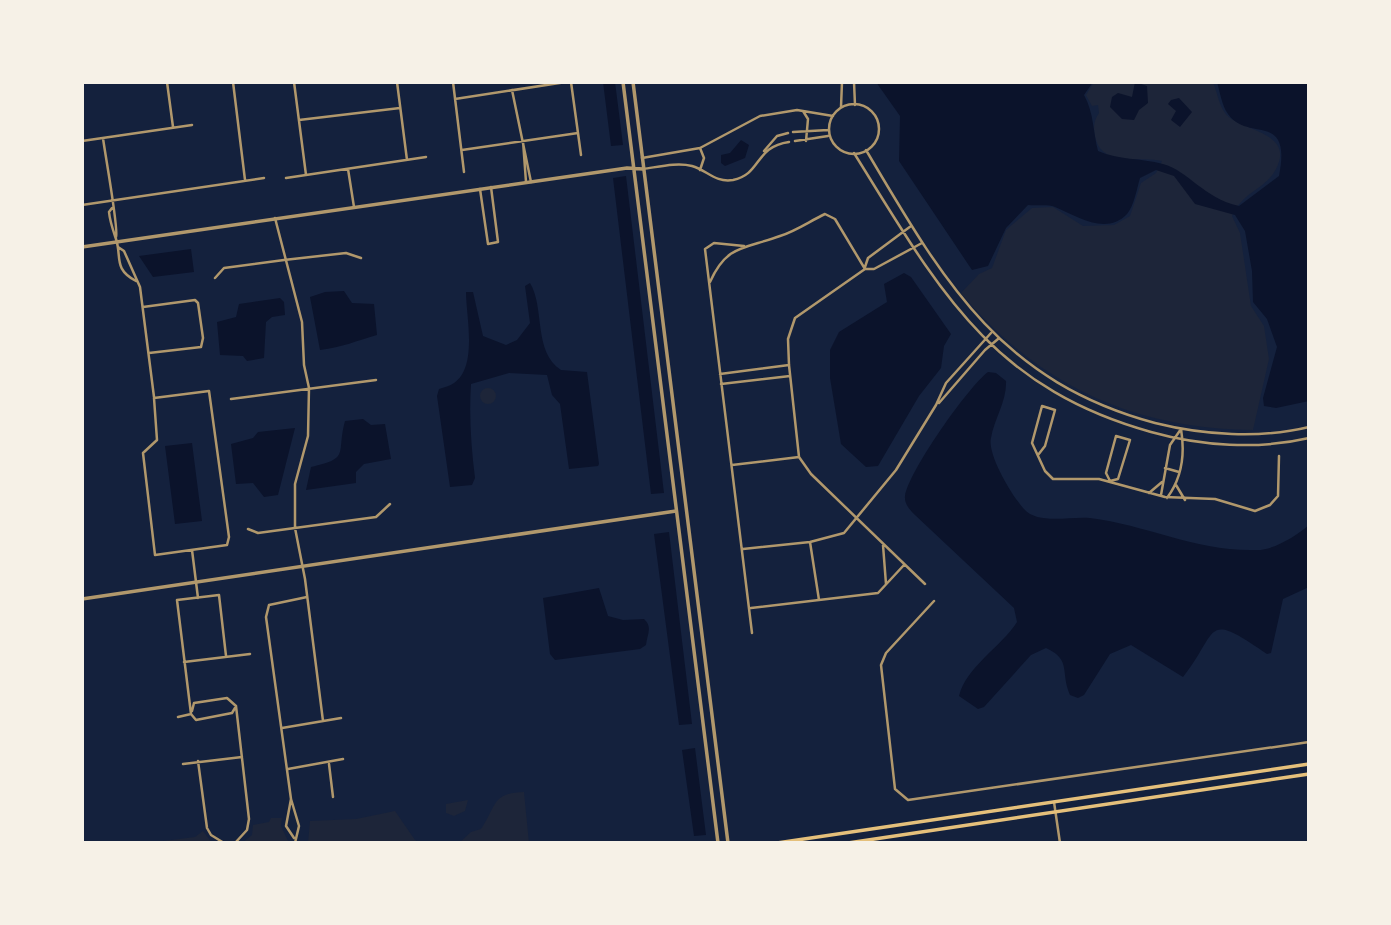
<svg xmlns="http://www.w3.org/2000/svg" width="1391" height="925" font-family="Signika,sans-serif">
<style>
.green{fill:#1d2539}
.water{fill:#0b132b}
.lines{fill:none;stroke-linecap:round;stroke-linejoin:round}
.minor{stroke:#b1986c;stroke-width:2.5}
.tertiary{stroke:#b1986c;stroke-width:3.5}
.secondary{stroke:#e5c07b;stroke-width:3.5}
</style>
<rect width="100%" height="100%" fill="#14213d"/>
<path class="green" d="M1094,82H1213C1217,92 1219,105 1225,113C1238,131 1296,131 1276,169C1265,190 1243,191 1232,216L1240,233L1251,306L1264,326L1269,359L1253,430C1133,429 1038,385 961,293L979,274L992,268L1006,230L1032,208L1053,207L1083,226L1114,225L1130,216L1141,183L1156,173L1162,161C1141,156 1104,167 1096,140C1093,129 1093,122 1099,113L1098,105L1092,106L1086,95Z
M480 396a8 8 0 1 1 16 0a8 8 0 1 1-16 0Z
M524,792L529,843H459L471,832L481,829C497,806 491,793 524,792Z
M468,800L465,811L454,816L446,813V804Z
M395,811L415,840L420,843H308L310,821L356,819Z
M271,818H282L281,826L289,843H242L252,835L253,825L269,822Z
M203,831L212,843H148L195,837Z"/>
<path class="water" d="M603,82H615L623,145L611,146Z
M876,82H1093L1084,95C1094,113 1093,132 1098,151C1119,160 1140,158 1163,164C1189,171 1203,198 1239,206L1279,176C1292,110 1248,143 1228,114C1222,106 1220,92 1217,82H1309V401L1276,408L1264,406L1263,398L1277,347L1267,319L1253,302L1252,271L1245,231L1235,215L1195,204L1174,176L1156,170L1140,178C1137,188 1134,206 1127,214C1106,236 1077,216 1055,207C1048,204 1036,206 1028,205L1006,228L988,266L972,270L899,161L900,116Z
M1135,82L1147,86L1148,103L1139,110L1134,120L1122,119L1110,107L1112,97L1118,93L1132,97Z
M1179,98L1192,112L1180,127L1171,120L1176,111L1168,104L1171,100Z
M741,140L749,145L745,158L725,166L721,163V155L730,153Z
M626,176L664,493L651,494L613,178Z
M191,249L194,272L153,277L139,256Z
M904,273L911,277L951,334L944,346L941,368L919,396L878,466L866,467L841,444L830,378V350L839,332L887,302L884,284Z
M530,283C545,307 533,352 561,370L587,372L599,464L598,466L569,469L560,404L552,395L547,375L509,373L471,384C469,416 471,446 475,478L472,485L450,487L437,396L439,389C444,387 450,386 454,383C478,367 466,316 466,292H473L483,336L506,345L517,340L530,323L525,286Z
M344,291L352,303L374,304L377,335C356,341 343,347 320,350L310,297L325,292Z
M280,298L284,302L285,315L272,317L266,322L264,358L247,361L243,356L220,355L217,322L236,317L239,304Z
M988,372L996,373L1006,381C1007,401 994,419 991,438C987,454 1012,496 1024,509C1038,525 1070,516 1090,518C1147,525 1197,552 1257,550C1274,550 1296,536 1309,525V587L1283,599L1271,653L1267,654C1203,610 1220,630 1183,677L1131,645L1110,654L1084,695L1078,698L1070,695C1060,672 1072,660 1046,648L1031,655L984,707L978,709L959,696C966,667 1001,647 1017,622L1014,608L915,515C910,510 904,504 905,496C909,471 968,387 988,372Z
M363,419L371,425L385,424L391,459L364,464L356,472V483L306,490L311,467C351,458 336,454 345,421Z
M295,428L278,495L264,497L253,483L236,484L231,444L253,438L258,432Z
M192,443L202,521L175,524L165,446Z
M669,532L692,724L679,725L654,534Z
M599,588L608,616L623,620L644,619C653,627 647,635 646,645L640,649L555,660L550,654L543,598Z
M695,748L706,835L694,836L682,750Z"/>
<g class="lines">
<path class="minor" d="M167,82L173,127
M233,82L245,180
M294,82L306,175
M397,82L407,160
M453,82L464,172
M571,82L581,155
M854,82L855,105
M512,90L531,182
M455,99L566,82
M829 129a25 25 0 1 1 50 0a25 25 0 1 1-50 0Z
M841,107L842,82
M803,111L808,119L806,141
M299,120L400,108
M793,132L828,130
M103,138C105,154 119,230 116,237
M82,141L192,125
M523,141L526,182
M795,141L828,136
M700,148L704,158L700,170
M462,150L578,133
M866,150C943,280 999,381 1155,423C1203,435 1260,439 1309,427
M764,151L777,136L788,133
M854,153C937,286 989,387 1151,432C1201,446 1258,450 1309,438
M642,158L700,148L760,116L797,110L833,116
M348,169L354,207
M643,169C658,167 677,162 692,166C707,170 715,183 733,180C762,174 754,147 789,142
M286,178L426,157
M480,189L488,244L498,242L491,187
M82,205L264,178
M112,208L109,212C110,222 113,230 116,239C122,257 113,269 136,281
M275,218L302,322L304,365L309,388L308,436L295,484V528L305,579L323,721
M922,243L874,269H865L795,318L788,339L789,365L799,457L811,474L925,584
M744,246L714,243L705,249L752,633
M118,247L124,251L140,287L154,397
M865,267L868,258L911,226
M215,278L224,268L284,260L346,253L361,258
M710,282C727,244 745,249 780,236C796,231 810,221 825,214L835,219L865,269
M143,307L195,300L198,303L203,338L201,347L149,353
M720,374L789,365
M721,384L790,376
M209,391L229,537L227,545L155,555L143,453L157,440L154,398Z
M231,399L376,380
M939,403L985,350L998,339
M1116,436L1130,440L1118,479L1110,481L1106,473Z
M1038,455L1045,446L1055,410L1042,406L1032,443L1045,471L1053,479H1099L1165,497L1215,499L1255,511L1270,505L1278,496L1279,456
M732,465L799,457
M1165,468L1179,472
M1176,485L1185,500
M1149,493L1162,482
M1161,495L1170,445L1181,429
M1167,498C1182,478 1185,453 1181,429
M248,529L258,533L376,517L390,504
M810,542L819,600
M883,545L886,584
M743,549L810,542L844,533L896,470L936,405L946,383L991,333
M192,550L198,598
M934,601L886,653L881,665L895,789L908,800L1309,742
M751,608L878,593L904,565
M184,662L250,654
M192,711L194,703L227,698L236,706
M191,714L177,600L219,595L226,656
M178,717L191,714L196,720L232,713L235,708
M282,728L341,718
M198,761L207,828L211,835L224,843
M183,764L242,757
M329,764L333,797
M288,769L343,759
M291,799L286,826L294,838
M1054,802L1060,843
M235,843L247,830L249,819L236,706
M295,843L299,826L291,799L266,617L269,605L307,597"/>
<path class="tertiary" d="M623,82L718,843
M633,82L728,843
M82,247L627,168L643,169
M82,599L676,511"/>
<path class="secondary" d="M777,843L1309,764
M848,843L1309,774"/>
</g>
<rect width="1391" height="925" fill="none" stroke="#f6f1e7" stroke-width="168"/>
</svg>
